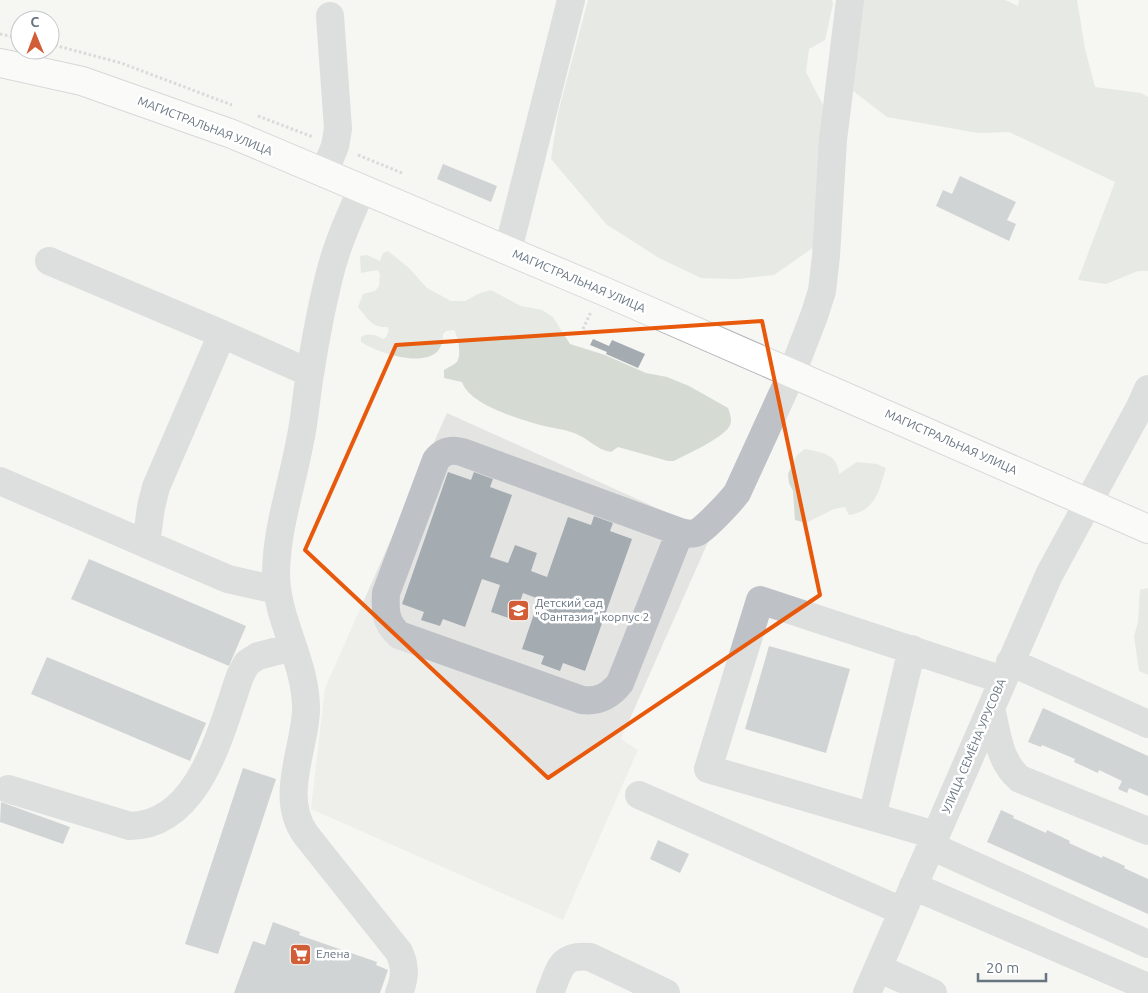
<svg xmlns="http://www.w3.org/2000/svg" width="1148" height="993" font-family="Ubuntu,sans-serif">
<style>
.built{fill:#e4e5e3}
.green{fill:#d5dad3}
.building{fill:#a4abb1}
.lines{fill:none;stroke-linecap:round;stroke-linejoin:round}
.major-casing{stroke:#b2b5b9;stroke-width:30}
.path{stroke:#b6b9bc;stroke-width:3;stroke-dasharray:2.5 2.5;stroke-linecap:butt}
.minor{stroke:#bec1c5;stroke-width:28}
.major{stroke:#fff;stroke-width:28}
.marked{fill:none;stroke:#e8590c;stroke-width:4;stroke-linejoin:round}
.labels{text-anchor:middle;stroke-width:5;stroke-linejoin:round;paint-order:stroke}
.street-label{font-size:12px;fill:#687581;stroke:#fff}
.poi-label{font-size:12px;fill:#687581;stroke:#fff;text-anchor:start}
</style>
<rect width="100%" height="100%" fill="#f6f6f3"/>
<path class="built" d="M447,413L712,533L621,739L638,750L563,920L311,809L325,688Z"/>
<path class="green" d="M588,0H832L833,4L825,40L809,49L806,72L826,111L814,247L774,275L737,279L701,278L659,258L606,224L551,159L558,113Z
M863,0H1005L1018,6L1019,0H1077L1085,49L1095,87L1141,93L1148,97V271H1138L1106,284L1078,280L1115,182L1009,132L978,133L887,117L853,91Z
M388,251L409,268L427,288L451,301H465L478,294L491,290L521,306L542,310L553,317L570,344L605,355L646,373L667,377L689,386L728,408C730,414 733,421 729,427C721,439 687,454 674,461H668L618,447L611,452C597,450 588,438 574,433C564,429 551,428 540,425C517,418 470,405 462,382L444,378V370C448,367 456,365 458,360C461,353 458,336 454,330L446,331L443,334C444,375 381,355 361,342V337C367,332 377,335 383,339L386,337L389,330L387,327C372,328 367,318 358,307L363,294L375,291L379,286L380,274L377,270L361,273L360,256L367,255L380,261L383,253Z
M805,449C823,453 837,453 839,474L857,462L877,464L886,468C879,490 876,511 849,515L845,507L834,509L806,523L795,520L793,491L789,483L788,474L797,455Z
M1148,588V675L1139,671L1134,636L1138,622L1140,590Z"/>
<path class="building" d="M443,164L497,186L491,202L437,179Z
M960,176L1016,202L1007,220L1016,224L1009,241L936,206L943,190L952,194Z
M593,339L609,346L612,340L645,354L638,368L606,354L607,352L590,345Z
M448,472L471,480L474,472L493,479L490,487L512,495L490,557L508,563L515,545L537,553L531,571L547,577L568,517L591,525L594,516L613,523L610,531L632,539L585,671L563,663L560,671L541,664L544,656L522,649L539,599L523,593L514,620L491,612L500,585L482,579L465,627L443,619L440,626L421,620L424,612L402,604Z
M89,559L246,626L229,666L71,599Z
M769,646L850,669L826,753L745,729Z
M47,657L206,723L190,761L31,694Z
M1043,708L1148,756V796L1129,788L1127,793L1118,789L1122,781L1099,770L1098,773L1074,762L1075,759L1042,745L1041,747L1028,742Z
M243,768L276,779L218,954L185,944Z
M1,802L70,827L63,844L0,822Z
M1001,810L1014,816L1013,818L1046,833L1047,830L1070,841L1069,843L1102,858L1103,856L1125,866L1124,868L1148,879V914L987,842Z
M658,840L689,854L680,873L650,859Z
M273,922L300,932L299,935L377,962L376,965L388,970L380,993H234L253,941L265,945Z"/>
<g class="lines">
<defs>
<path id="major" d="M0,63L82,81L232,134L601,290L1148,529"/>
</defs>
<use href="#major" class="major-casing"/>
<path class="path" d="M0,34L20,38
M50,44L121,63L232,105
M258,116L313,137
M358,155L402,173
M583,329L591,312"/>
<path class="minor" d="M324,173L335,146L338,129L330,16
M362,189C349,218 336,247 329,277C321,309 315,342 310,374C306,396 305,419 300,441C292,485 276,530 276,575C277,622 307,663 306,711C304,752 279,798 306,835L399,952C406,967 405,978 399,993
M508,250L571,0
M49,261L222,334
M0,481L146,544
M680,532L620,683C610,696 598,702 582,700L399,635C385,622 385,611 386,593L436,460C443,451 451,449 462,452L680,532C685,533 690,535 696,533C705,529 730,502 737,493L792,373L814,316L822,291L826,256L833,140L850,0
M277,590L228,579L146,544L151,507L156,487L222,334L310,373
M1010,662L1148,724
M991,708C997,733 999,762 1020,779L1148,831
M8,789L130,826C200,825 221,730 240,676L247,663L258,656L293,647
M639,795L902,911
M872,817L912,649
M935,835L708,769L760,600L1003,680
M931,846L1148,944
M913,886L1143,985
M878,968L933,993
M550,993C560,969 560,954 590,957L666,993
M867,993L1049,575L1140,407L1148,389"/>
<use href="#major" class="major"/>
</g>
<path d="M0 0H1148V993H0ZM762,321L820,595L548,778L305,550L396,345Z" fill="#f6f6f3" fill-opacity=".55" fill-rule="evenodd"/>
<path class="marked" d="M762,321L820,595L548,778L305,550L396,345Z"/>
<defs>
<symbol id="school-square" viewBox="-11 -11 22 22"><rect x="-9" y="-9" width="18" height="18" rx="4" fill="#d25e37" stroke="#fff"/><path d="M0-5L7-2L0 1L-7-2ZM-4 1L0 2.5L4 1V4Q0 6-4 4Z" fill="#fff"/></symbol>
<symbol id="supermarket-square" viewBox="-11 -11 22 22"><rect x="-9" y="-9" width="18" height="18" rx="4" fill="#d25e37" stroke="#fff"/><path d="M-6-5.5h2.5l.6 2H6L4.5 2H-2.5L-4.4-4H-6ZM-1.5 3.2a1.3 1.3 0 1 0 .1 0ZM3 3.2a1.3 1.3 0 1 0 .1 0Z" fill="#fff"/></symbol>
</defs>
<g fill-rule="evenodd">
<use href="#school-square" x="506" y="598" width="25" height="25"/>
<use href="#supermarket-square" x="288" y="942" width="25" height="25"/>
</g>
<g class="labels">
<g class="street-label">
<text transform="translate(205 126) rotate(21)" y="4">МАГИСТРАЛЬНАЯ УЛИЦА</text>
<text transform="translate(579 281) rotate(23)" y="4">МАГИСТРАЛЬНАЯ УЛИЦА</text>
<text transform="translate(951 442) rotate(24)" y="4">МАГИСТРАЛЬНАЯ УЛИЦА</text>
<text transform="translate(974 746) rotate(-67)" y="4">УЛИЦА СЕМЁНА УРУСОВА</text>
</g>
<g class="poi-label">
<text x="535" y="607">Детский сад<tspan x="535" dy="14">"Фантазия" корпус 2</tspan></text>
<text x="316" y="958">Елена</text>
</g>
</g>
<g transform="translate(35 35) rotate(359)"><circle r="24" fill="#ffffff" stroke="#c3c8cd"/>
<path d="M0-4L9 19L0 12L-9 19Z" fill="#d25e37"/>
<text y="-8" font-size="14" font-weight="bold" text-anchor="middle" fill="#687581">С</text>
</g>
<path d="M978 973v8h68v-8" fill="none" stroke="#687581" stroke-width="2.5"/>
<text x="986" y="973" font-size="15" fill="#687581" stroke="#ffffff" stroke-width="4" paint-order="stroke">20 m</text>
</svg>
